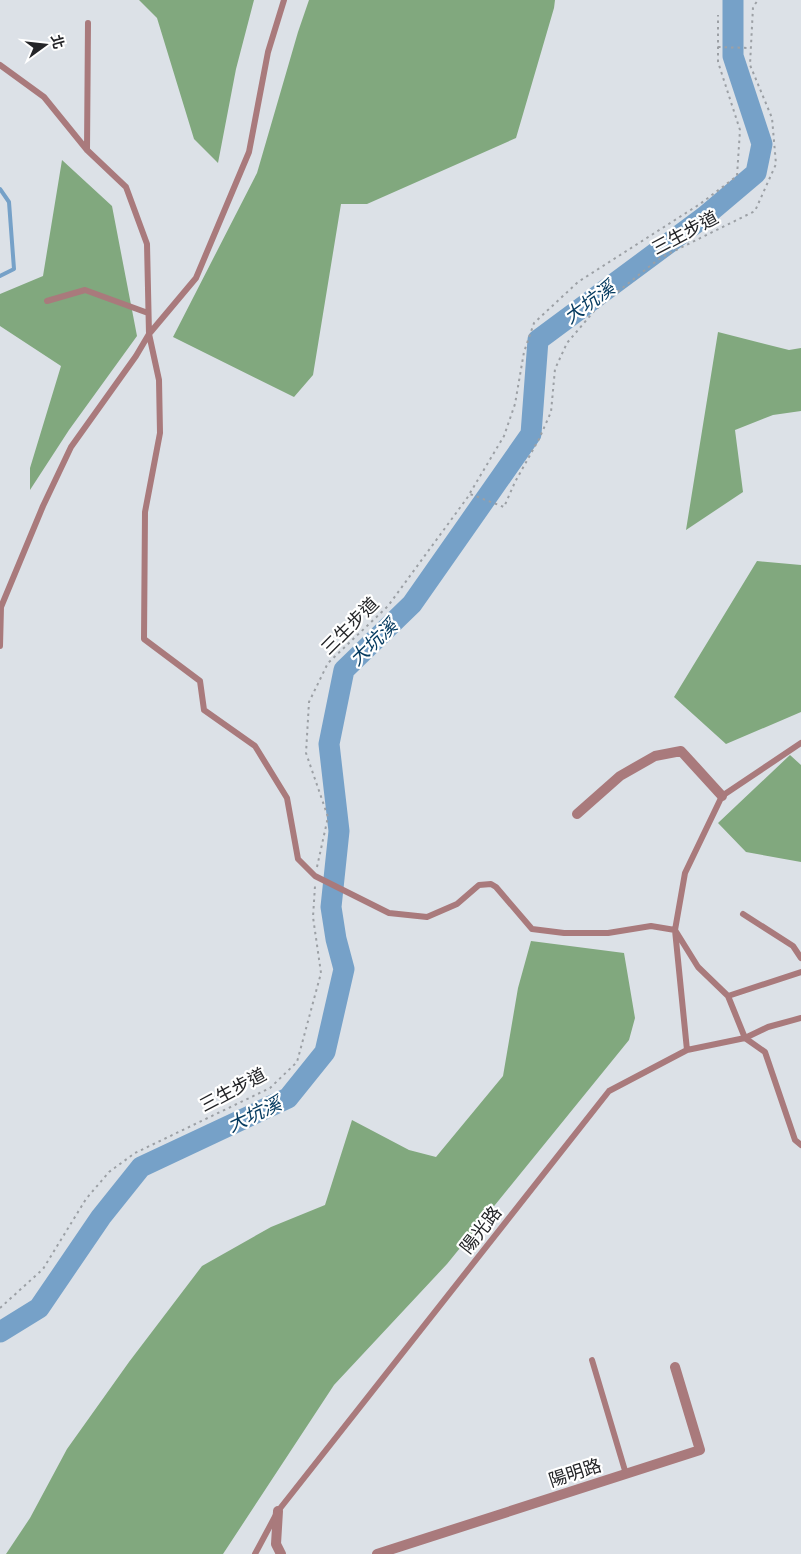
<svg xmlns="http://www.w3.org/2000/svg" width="801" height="1554" font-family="Karla,'Noto Sans TC',sans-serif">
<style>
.forest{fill:#81a87e}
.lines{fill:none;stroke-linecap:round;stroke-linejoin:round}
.stream{stroke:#76a1c8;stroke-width:4}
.river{stroke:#76a1c8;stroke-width:21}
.path{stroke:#9ca0a5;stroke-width:2;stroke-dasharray:2.5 4;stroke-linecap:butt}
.service{stroke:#a97a7c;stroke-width:6}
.minor{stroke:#a97a7c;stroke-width:10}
.labels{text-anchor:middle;stroke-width:4.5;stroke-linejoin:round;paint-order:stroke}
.street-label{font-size:18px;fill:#242528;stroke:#fff}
.water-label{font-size:19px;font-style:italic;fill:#063b60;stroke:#fff}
</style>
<rect width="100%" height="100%" fill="#dce1e7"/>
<path class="forest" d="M139,0H254L236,69L218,163L194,139L157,18Z
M309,0H555L554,8L516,138L367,204H341L313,375L294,397L173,337L257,173L298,32Z
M62,160L112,206L137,336L69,430L30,490V468L61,366L0,326V294L43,276Z
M718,332L789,350L801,348V411L773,415L735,430L743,492L686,530Z
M757,561L801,565V712L726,744L674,697Z
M790,755L801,765V862L746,852L718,823Z
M531,941L624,953L635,1018L629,1040L447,1264L334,1385L223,1554H6L30,1518L67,1449L129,1362L202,1266L271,1227L325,1205L352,1120L409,1150L436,1157L503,1076L518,988Z"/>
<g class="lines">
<path class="stream" d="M0,189L9,202L14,269L0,276"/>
<path class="river" d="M0,1332L39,1308L101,1217L141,1167L288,1098L325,1052L344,969L336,939L331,907L339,831L329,744L344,670L412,604L531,434L538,340L704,217L756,173L762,144L733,56V0"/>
<path class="path" d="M718,47L750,48
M470,493L504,436L515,404L524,352L534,323L578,282L700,204L737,176L740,130L718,62V15
M317,867L328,817L306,753L309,702L328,663L388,606L470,494L504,507L515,482L539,439L551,412L555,369L567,343L595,310L660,258L755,211L776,164L772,118L750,65L753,7L758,0
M0,1308L43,1269L86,1199L109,1172L135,1153L270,1088L297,1062L321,973L313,917L315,886"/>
<path class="service" d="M0,65L44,97L87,150L126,187L147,244L149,334L159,380L160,433L145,512L144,639L200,681L204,710L255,746L287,798L298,859L315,876L389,913L427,917L457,904L479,885L491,884L496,887L532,929L564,933H608L651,926L675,930L698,967L728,996L745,1038L765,1052L795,1140L801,1145
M87,150L88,23
M47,301L85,290L148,313
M0,646L1,607L43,506L71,447L136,356L149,334L196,278L249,152L268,52L284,0
M743,914L793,946L801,958
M728,996L801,972
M687,1050L675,930L685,873L722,796L801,743
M592,1360L626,1474
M255,1554L278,1511L609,1091L687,1050L745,1038L768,1027L801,1018"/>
<path class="minor" d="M577,814L620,776L655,756L681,751L722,796
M278,1511L276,1544L281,1554
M377,1554L700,1450L675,1367"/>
</g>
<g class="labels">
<g class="street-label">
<text transform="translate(685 233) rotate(-28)" y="6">三生步道</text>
<text transform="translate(350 626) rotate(-45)" y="6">三生步道</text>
<text transform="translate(233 1090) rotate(-28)" y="6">三生步道</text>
<text transform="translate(481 1230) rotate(-52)" y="6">陽光路</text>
<text transform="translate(575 1473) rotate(-18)" y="6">陽明路</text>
</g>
<g class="water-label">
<text transform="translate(589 302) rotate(-36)" y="7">大坑溪</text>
<text transform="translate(373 642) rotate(-44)" y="7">大坑溪</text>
<text transform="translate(254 1114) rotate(-25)" y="7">大坑溪</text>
</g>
</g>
<g transform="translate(45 45) rotate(75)" stroke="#ffffff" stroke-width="4" paint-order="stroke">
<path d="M0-4L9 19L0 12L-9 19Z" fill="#242528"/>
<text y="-8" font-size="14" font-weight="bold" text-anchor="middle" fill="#242528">北</text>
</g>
</svg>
